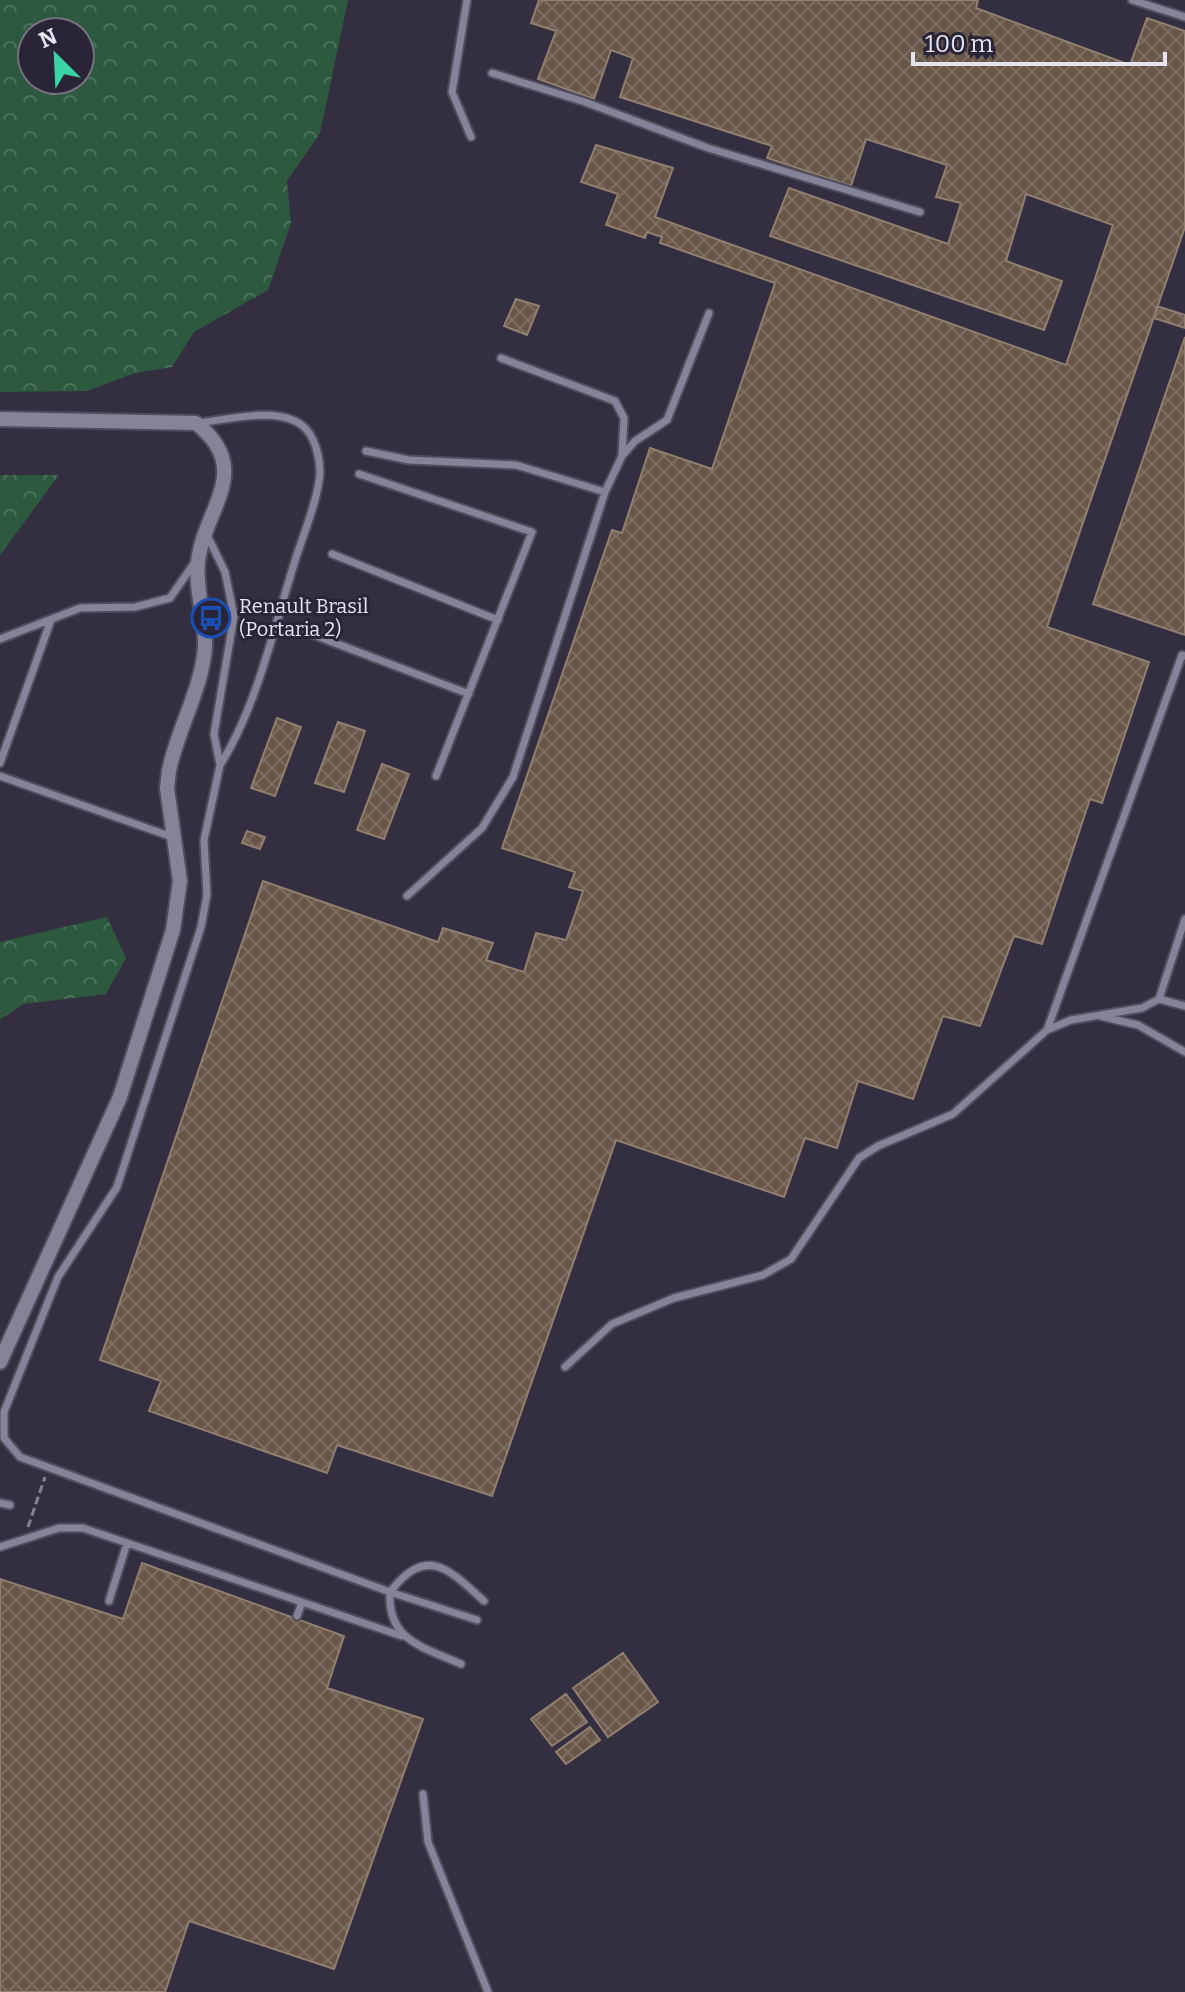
<svg xmlns="http://www.w3.org/2000/svg" width="1185" height="1992" font-family="Bitter,serif">
<style>
.forest{fill:url(#forest-crowns);fill-rule:evenodd}
.building{fill:url(#building-cross-hatch);stroke:#917f6f;stroke-width:2}
.lines{fill:none;stroke-linecap:round;stroke-linejoin:round}
.lane-casing{stroke:#504c5c;stroke-width:11}
.street-casing{stroke:#504c5c;stroke-width:18}
.path{stroke:#858291;stroke-width:3;stroke-dasharray:8 4;stroke-linecap:butt}
.lane{stroke:#868297;stroke-width:7}
.street{stroke:#868297;stroke-width:14}
.labels{text-anchor:middle;stroke-width:6;stroke-linejoin:round;paint-order:stroke}
.poi-label{font-size:20px;fill:#e6e4f0;stroke:#292537;text-anchor:start}
</style>
<defs>
<pattern id="forest-crowns" width="20" height="18" patternUnits="userSpaceOnUse" patternTransform="scale(2)"><rect width="20" height="18" fill="#2d5a3f"/><path d="M2 6a3 3 0 1 1 6 0M12 15a3 3 0 1 1 6 0" fill="none" stroke="#4b725b"/></pattern>
<pattern id="building-cross-hatch" width="8" height="8" patternUnits="userSpaceOnUse" patternTransform="scale(2)"><rect width="8" height="8" fill="#685748"/><path d="M0 0l8 8M0 8l8-8" fill="none" stroke="#7e6f63"/></pattern>
</defs>
<rect width="100%" height="100%" fill="#332f41"/>
<path class="forest" d="M0,0H348L320,133L287,181L291,223L268,290L194,332L172,367L135,373L87,391L0,392ZM80,32V80H32V32Z
M0,475H59L0,555Z
M107,917L126,958L106,994L24,1004L0,1019V942Z"/>
<path class="building" d="M539,0H978L976,8L1130,65L1147,18L1185,31V227L1047,627L1149,662L1102,803L1090,799L1042,944L1014,936L980,1026L943,1016L913,1099L858,1081L837,1148L805,1138L784,1197L616,1140L492,1496L337,1445L327,1473L149,1411L161,1381L100,1360L263,881L438,942L443,928L493,943L486,960L524,972L536,933L566,940L583,891L569,887L575,872L502,848L612,530L622,533L650,448L712,469L775,283L660,243L662,237L647,232L645,238L606,225L618,194L581,182L596,145L673,168L655,217L1066,365L1113,225L1026,194L1006,261L1062,281L1044,330L770,236L789,188L948,244L961,203L936,197L947,165L866,139L851,186L767,158L772,146L620,97L633,58L611,50L594,99L538,79L556,31L531,23Z
M516,299L539,306L527,335L504,326Z
M1157,306L1185,315V328L1154,318Z
M1185,337V635L1093,604Z
M277,718L301,727L275,796L251,788Z
M338,722L365,731L344,792L315,783Z
M382,764L409,774L384,839L357,830Z
M247,831L265,837L260,849L242,843Z
M142,1563L344,1636L327,1688L423,1719L334,1969L189,1921L165,1992H0V1579L123,1619Z
M623,1653L658,1702L608,1737L573,1688Z
M566,1694L587,1722L552,1746L531,1719Z
M590,1727L600,1740L566,1764L556,1752Z"/>
<g class="lines">
<defs>
<path id="lane" d="M467,0L452,92L471,137
M1132,0L1185,17
M492,73L585,102L708,148L920,212
M501,358L615,401L624,418L622,456
M198,423C227,420 283,404 306,429C317,441 322,466 319,481C315,509 302,537 294,564C274,628 256,709 220,765L214,734L234,616L225,572L207,535
M366,451L409,460L516,465L605,492L622,456L635,441L667,420L709,313
M359,474L532,532L436,776
M332,554L498,620
M306,632L469,694
M0,639L80,608L135,607L170,598L195,562
M0,763L51,620
M220,765L204,840L207,895L201,927L117,1187L58,1277L4,1412V1438L20,1457L390,1592L477,1620
M0,776L175,838
M407,896L482,828L513,777L605,492
M1159,999L1185,919
M1100,1016L1138,1025L1185,1052
M1047,1030L1182,655L1185,656
M565,1367L612,1324L674,1298L763,1275L791,1259L859,1158L878,1146L953,1114L1047,1030L1071,1020L1142,1008L1159,999L1185,1006
M0,1503L10,1505
M0,1547L59,1528H83L402,1636
M109,1601L127,1543
M297,1616L302,1602
M461,1664C424,1647 387,1641 390,1592C426,1545 448,1568 484,1601
M423,1794L428,1842L488,1992"/>
<path id="street" d="M0,419L196,423C255,470 204,508 198,562C195,591 206,619 205,647C202,689 177,730 169,771L167,788L180,881L173,930L120,1097L0,1362"/>
</defs>
<use href="#lane" class="lane-casing"/>
<use href="#street" class="street-casing"/>
<path class="path" d="M28,1527L45,1477"/>
<use href="#lane" class="lane"/>
<use href="#street" class="street"/>
</g>
<defs>
<symbol id="bus-ring" viewBox="-11 -11 22 22"><circle r="9.5" fill="#292537" stroke="#1a4fb4" stroke-width="1.5"/><path d="M-5-6H5V4H4V6H2V4H-2V6H-4V4H-5ZM-3.5-4V0h7V-4ZM-3.5 1.2v1.5H-2V1.2ZM2 1.2v1.5H3.5V1.2Z" fill="#1a4fb4"/></symbol>
</defs>
<g fill-rule="evenodd">
<use href="#bus-ring" x="189" y="596" width="44" height="44"/>
</g>
<g class="labels">
<g class="poi-label">
<text x="239" y="613">Renault Brasil<tspan x="239" dy="23">(Portaria 2)</tspan></text>
</g>
</g>
<g transform="translate(56 56) rotate(336)"><circle r="38" fill="#292537" stroke="#757181" stroke-width="2"/>
<path d="M0-6L14 30L0 20L-14 30Z" fill="#3bd4a4"/>
<text y="-12" font-size="22" font-weight="bold" text-anchor="middle" fill="#e6e4f0">N</text>
</g>
<path d="M913 52v12h252v-12" fill="none" stroke="#e6e4f0" stroke-width="4"/>
<text x="925" y="52" font-size="24" fill="#e6e4f0" stroke="#292537" stroke-width="6" paint-order="stroke">100 m</text>
</svg>
